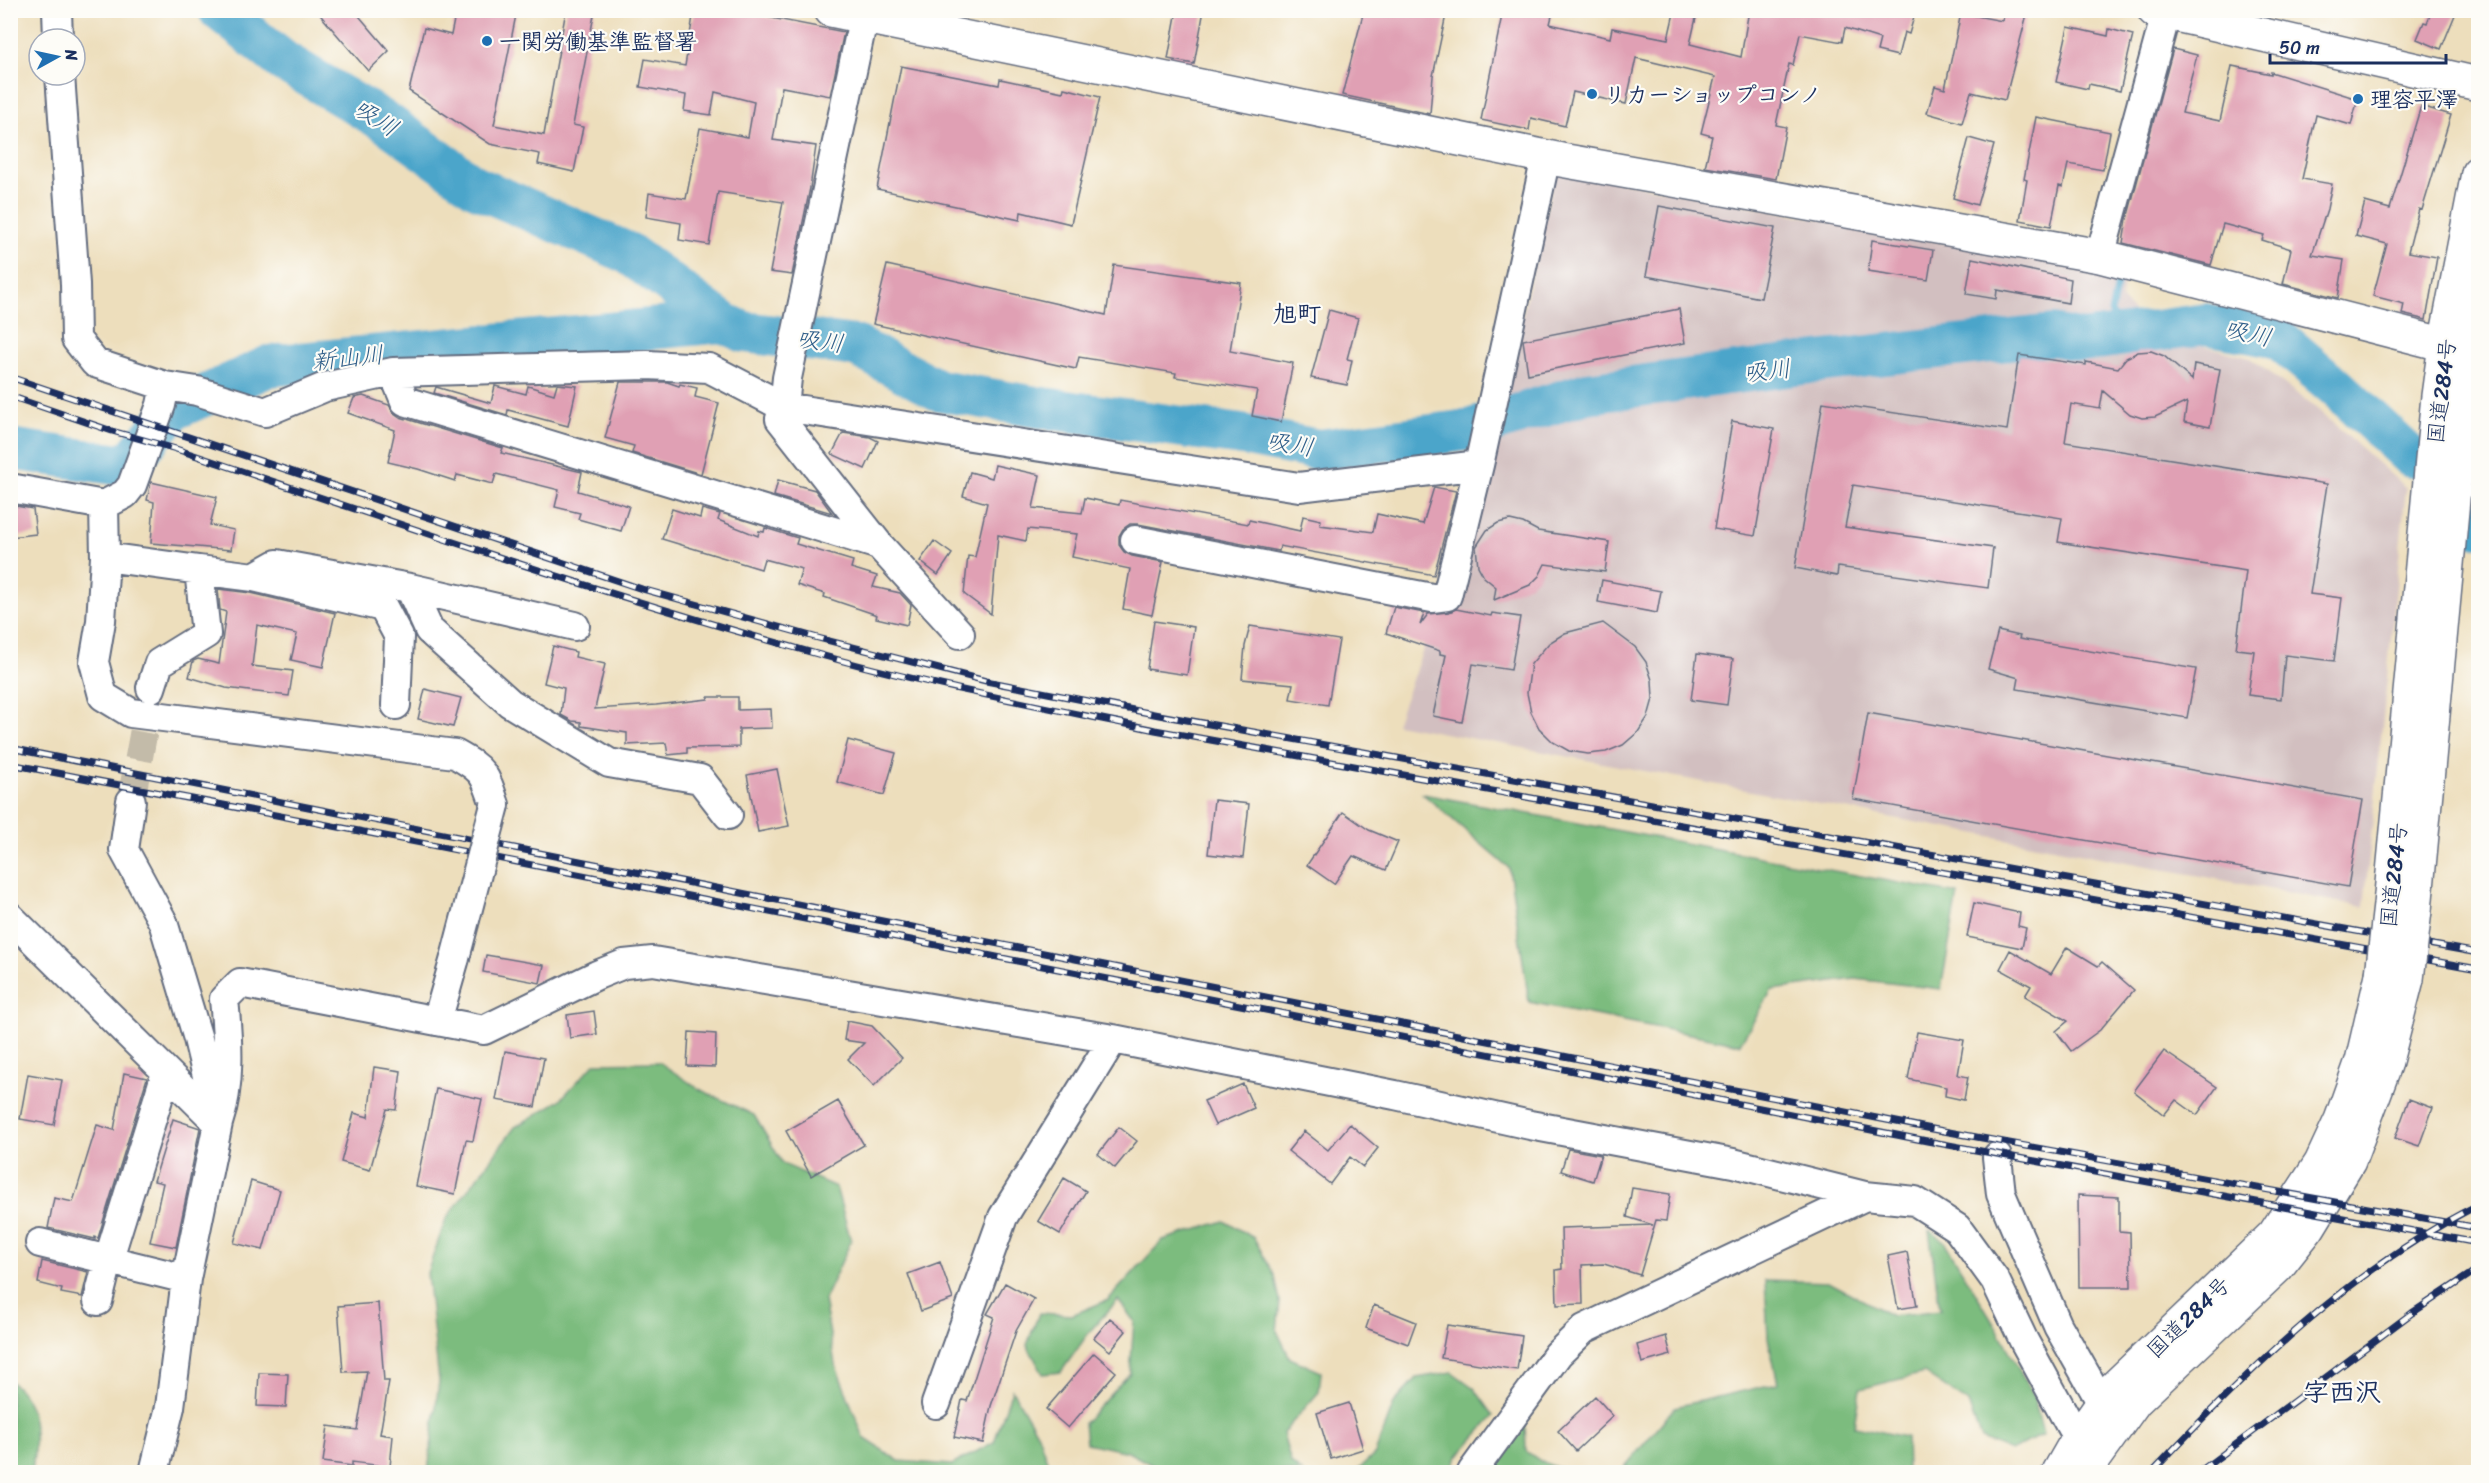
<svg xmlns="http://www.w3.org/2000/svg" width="2489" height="1483" font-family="Sriracha,'Klee One',sans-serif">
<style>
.industrial{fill:#d2bfc0}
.forest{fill:#7bbc7e;stroke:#4b766e;stroke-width:1.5}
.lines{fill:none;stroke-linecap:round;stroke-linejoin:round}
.stream{stroke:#4ca5ca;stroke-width:7}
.river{stroke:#4ca5ca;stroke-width:42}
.building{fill:#e0a0b4}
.street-tunnel{stroke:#c3bba9;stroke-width:28;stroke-dasharray:28 14;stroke-linecap:butt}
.street-casing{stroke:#646c7f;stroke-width:32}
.secondary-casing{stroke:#646c7f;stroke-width:36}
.highway-casing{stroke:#646c7f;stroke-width:36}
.street{stroke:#fff;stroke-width:28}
.secondary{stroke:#fff;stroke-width:33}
.highway{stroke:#fff;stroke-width:33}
.rail-casing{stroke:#1b2f5e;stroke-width:7}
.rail{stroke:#fdfcf7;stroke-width:4.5;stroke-dasharray:14;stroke-linecap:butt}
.street-bridge-casing{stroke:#646c7f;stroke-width:32;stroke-linecap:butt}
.highway-bridge-casing{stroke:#646c7f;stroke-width:36;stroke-linecap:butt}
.street-bridge{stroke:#fff;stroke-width:28}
.highway-bridge{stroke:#fff;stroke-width:33}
.poi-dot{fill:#1f6fb2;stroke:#fdfcf7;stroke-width:2}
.labels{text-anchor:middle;stroke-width:4.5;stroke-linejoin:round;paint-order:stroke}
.poi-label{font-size:22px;font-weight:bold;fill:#1b2f5e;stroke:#fdfcf7;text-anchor:start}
.street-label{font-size:22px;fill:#1b2f5e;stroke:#fdfcf7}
.water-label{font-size:24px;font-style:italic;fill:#2f5e89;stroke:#fdfcf7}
.neighbourhood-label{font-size:24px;font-weight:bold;fill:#1b2f5e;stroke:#fdfcf7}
.quarter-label{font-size:26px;font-weight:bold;fill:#1b2f5e;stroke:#fdfcf7}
</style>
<rect width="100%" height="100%" fill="#fdfcf7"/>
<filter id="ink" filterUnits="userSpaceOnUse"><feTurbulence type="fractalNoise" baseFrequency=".0167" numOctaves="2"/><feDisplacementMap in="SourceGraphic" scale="12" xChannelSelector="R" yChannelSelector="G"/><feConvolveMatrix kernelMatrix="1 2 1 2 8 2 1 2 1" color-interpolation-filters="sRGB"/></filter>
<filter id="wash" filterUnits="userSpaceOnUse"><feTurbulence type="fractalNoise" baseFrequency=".008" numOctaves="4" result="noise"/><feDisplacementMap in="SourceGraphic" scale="24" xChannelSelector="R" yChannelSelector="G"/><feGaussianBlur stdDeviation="1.35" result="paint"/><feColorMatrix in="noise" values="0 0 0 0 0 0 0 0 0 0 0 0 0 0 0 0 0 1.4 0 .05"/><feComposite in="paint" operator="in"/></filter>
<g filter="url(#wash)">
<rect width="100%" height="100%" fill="#eddebc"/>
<path class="industrial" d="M1556,170L2125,277L2121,298L2137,317L2183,340L2250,358L2317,409L2406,488L2364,907L1396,724L1486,476Z"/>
<path class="forest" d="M1423,794L1958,894L1941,989L1855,979L1772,990L1740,1044L1529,1002L1509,868Z
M659,1062L699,1089L754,1115L783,1164L836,1187L851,1241L824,1300L835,1364L864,1438L899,1461L952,1465L994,1442L1012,1390L1038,1434L1051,1472H428L439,1381L427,1273L446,1219L515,1127L559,1101L595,1063Z
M1224,1221L1254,1238L1275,1277L1280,1301L1277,1331L1290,1358L1321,1372L1319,1392L1283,1433L1291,1463L1302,1472H1165L1128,1452L1086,1443L1084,1423L1130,1373L1134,1321L1118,1300L1090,1331L1061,1372L1043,1374L1027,1345L1039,1313L1072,1315L1108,1300L1163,1240Z
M1929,1230L1944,1241L1997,1328L2034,1398L2043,1434L2011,1451L1981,1439L1968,1403L1924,1373L1860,1389L1854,1426L1906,1437L1907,1472H1684L1682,1469H1623L1675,1407L1778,1383L1768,1338L1765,1280L1829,1282L1892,1316L1940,1310Z
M1452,1372L1474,1388L1494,1416L1457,1457L1450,1472H1356L1375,1454L1394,1403L1417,1378Z
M10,1381C39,1402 36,1441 32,1472H11Z
M1525,1424L1526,1451L1542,1462L1570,1472H1493L1501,1457Z"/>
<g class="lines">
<path class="stream" d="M2118,280L2111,312L2122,335"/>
<path class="river" d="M219,10L283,61L387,123L476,187L628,253L722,322L744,332L856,346L938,390L1036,407L1242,435L1319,450L1468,430L1587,393L1825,361L2053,335L2082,341L2206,324L2278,338L2338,389L2411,457
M10,449L127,466L173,410L269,366L722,322
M2474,523L2478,527"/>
</g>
<g id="blocks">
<path class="building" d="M316,10H354L389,51L368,71Z
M456,10H517L494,125L544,135L566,10H595L573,125L583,127L574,172L538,164L540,154L490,144L409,91L424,28L451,35Z
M694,10H730L844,32L830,96L782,87L773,140L816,146L810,188L792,275L770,272L783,202L718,192L709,245L679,240L681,223L646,217L649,193L686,199L700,128L748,137L754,102L715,92L711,115L684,111L686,95L640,87L645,59L685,66Z
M1177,10H1204L1194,64L1168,59Z
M1364,10H1447L1433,76L1430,114L1342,95Z
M1503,10H1524L1552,16L1550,24L1610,38L1612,28L1668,39L1674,13L1696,18L1690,44L1741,57L1749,10H1916L1909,34L1904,32L1898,56L1877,51L1880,39L1845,28L1842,42L1800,34L1793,65L1789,64L1776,125L1786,127L1776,179L1705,167L1712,136L1701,133L1715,77L1636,58L1626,104L1573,92L1565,126L1531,118L1529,130L1481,120Z
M2005,10H2028L2005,100L1971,92L1962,123L1927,113L1935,86L1945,89L1961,13L2002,21Z
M2432,10H2457L2441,49L2417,39L2424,22L2427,23Z
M2068,27L2108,36L2109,29L2133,35L2120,91L2089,84L2088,89L2056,82Z
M2173,49L2197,55L2182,113L2220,121L2232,66L2271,74V72L2358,99L2351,125L2316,115L2302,179L2332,184L2327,209L2312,255L2344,260L2338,298L2283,284L2291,249L2262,240L2264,235L2223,224L2211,265L2123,243L2127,219Z
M901,66L999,85L1000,79L1063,92L1064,88L1100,97L1071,224L1021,212L1020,220L877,189Z
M2421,106L2451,115L2422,210L2419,209L2408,252L2437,257L2426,320L2402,314L2404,304L2373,296L2387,244L2356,236L2365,202L2390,209Z
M2036,117L2110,132L2103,170L2068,164L2063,187L2059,186L2051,226L2020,220L2027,180L2024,179Z
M1969,138L1994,145L1977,205L1953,198Z
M1659,206L1775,228L1761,298L1646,276Z
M1872,240L1933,250L1928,280L1868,271Z
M1972,258L2071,279L2068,303L1997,290L1996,299L1966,294Z
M887,265L1106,315L1114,265L1241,283L1230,351L1293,363L1281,422L1252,416L1257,390L1175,377L1176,373L1079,357L1076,369L873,324Z
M1679,309L1685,343L1528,374L1523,340Z
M1329,310L1358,318L1347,359L1352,360L1347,385L1311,378Z
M2151,351L2164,356L2192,380L2194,364L2220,369L2210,427L2184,422L2187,402L2155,417L2142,418L2130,414L2103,391L2100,409L2071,404L2065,442L2327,484L2310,594L2342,598L2334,661L2285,655L2281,699L2248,695L2254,651L2236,649L2246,571L2058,542L2062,518L1853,485L1845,527L1993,548L1988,588L1838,567L1837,576L1795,568L1823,402L2007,430L2019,355L2086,365V362L2118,368L2126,358L2138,352Z
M620,382H667L679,386L680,384L697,388L695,397L719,403L701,474L632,453L634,446L605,438Z
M557,384L577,386L568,426L508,410L507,415L434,393L436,387L491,403L495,386L526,394L528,386L554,394Z
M363,396L389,405L394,413L400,417L503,448L501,453L582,472L578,491L629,506L621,531L578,519L580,513L555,507L559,490L496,474L493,484L457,475L455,481L418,469L388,462L395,430L348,413L354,398Z
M1732,421L1774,429L1755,536L1714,529Z
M843,433L870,437L878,441L865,469L832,454Z
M995,465L1040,475L1033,508L1082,513L1085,498L1119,505L1120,500L1248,524L1249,520L1300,531L1303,516L1321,520L1320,525L1373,532L1377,514L1423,524L1434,487L1456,491L1434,575L1280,546L1279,551L1138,524H1130L1123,529L1119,536V545L1124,552L1132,556L1163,562L1152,615L1123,609L1130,569L1072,557L1077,534L1028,529L1026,541L998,535L991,614L964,594L968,556L975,557L987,503L963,496L970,472L992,478Z
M778,480L815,490L832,513L774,496Z
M151,482L217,497L210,525L234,530L231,550L151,543L154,502L147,500Z
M10,505L33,509L36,534L10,537Z
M672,509L700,518L702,509L720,514L718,520L758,536L759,531L764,532L765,528L798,538L796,544L853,561L851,568L877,576L873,587L900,593L911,605L907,625L876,618L877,615L824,597L825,594L797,585L802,569L764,559L761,569L662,539Z
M1510,520L1523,523L1538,531L1609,542L1605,572L1545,564L1539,576L1530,585L1494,600L1496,587L1484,577L1478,566L1476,547L1487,530L1498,523Z
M934,541L952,554L938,575L920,561Z
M1602,580L1661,591L1657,613L1598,602Z
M218,589L251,593L335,613L323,667L291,660L297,634L257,625L252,666L293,671L289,696L226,688L189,677L193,661L198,659L219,664L226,612L220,610Z
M1394,607L1424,613L1420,625L1428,614L1449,612L1456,609L1491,616L1492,613L1520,617L1511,670L1473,664L1462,722L1433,716L1446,655L1440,654V651L1386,633Z
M1154,621L1194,627L1187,675L1147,669Z
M1603,623L1635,647L1646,662L1652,680L1653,699L1648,717L1638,732L1623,745L1606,752L1588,754L1569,751L1553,742L1539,728L1531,712L1527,693L1531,664L1549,643L1565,633Z
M1250,626L1339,640L1328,705L1290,699L1293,684L1242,679L1245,646Z
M1998,631L2020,636L2019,639L2196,669L2187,718L2017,689L2019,678L1988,669Z
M553,646L576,652L575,657L605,664L595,709L656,705L708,699V697H738V710L771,709L772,728L739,729V747L687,748V753L668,755L666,743L627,745V733L581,726V722L572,721L561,715L564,688L544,683Z
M1697,654L1733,659L1727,705L1691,700Z
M425,689L461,698L453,727L418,719Z
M1868,713L2363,800L2348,887L1853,799Z
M848,740L896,753L884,795L837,782Z
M777,769L789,826L758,832L747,775Z
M1214,800L1249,804L1243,858L1208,854Z
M1343,812L1369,830L1398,842L1386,870L1353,856L1334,884L1307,865Z
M1974,903L2020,913L2018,926L2026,928L2022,948L1967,937Z
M2067,947L2098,966L2102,962L2134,990L2100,1030L2071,1051L2056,1031L2068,1021L2025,996L2031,986L2000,969L2010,950L2051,974Z
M486,955L544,965L540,983L483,972Z
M594,1011L597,1034L570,1038L567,1015Z
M847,1021L872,1026L902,1058L874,1086L848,1059L864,1043L844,1040Z
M689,1032L716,1034L715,1067L687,1066Z
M1917,1032L1964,1040L1958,1075L1968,1077L1964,1100L1945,1096L1946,1087L1908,1079Z
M505,1051L544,1058L535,1107L496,1100Z
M2164,1051L2217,1087L2197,1115L2176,1100L2164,1115L2134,1091Z
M374,1067L401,1071L396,1110L387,1109L370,1170L341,1162L354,1113L368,1117Z
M124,1073L147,1078L98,1238L95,1237V1239L48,1228L54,1198L73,1202L97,1125L114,1130Z
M28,1074L62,1080L54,1125L20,1119Z
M1243,1084L1254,1108L1215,1125L1204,1101Z
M436,1089L482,1099L473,1141L466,1140L455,1194L416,1186Z
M2409,1099L2433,1108L2419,1146L2395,1138Z
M838,1101L864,1145L811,1176L786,1131Z
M173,1119L200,1128L176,1247L150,1242L163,1183L154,1181Z
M1350,1124L1378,1148L1363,1167L1350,1157L1330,1184L1288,1151L1304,1131L1328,1150Z
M1119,1127L1137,1141L1115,1168L1098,1154Z
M1568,1149L1601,1155L1593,1181L1561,1171Z
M1064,1178L1086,1191L1060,1234L1038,1221Z
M251,1181L280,1190L263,1250L234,1243Z
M1632,1188L1670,1194L1666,1221L1656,1220L1640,1275L1604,1264L1582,1265L1583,1304L1557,1305L1556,1270L1562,1269L1561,1228L1653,1225L1627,1217Z
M2078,1195L2119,1197V1231L2130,1232L2131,1287H2079Z
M1907,1252L1917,1306L1898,1309L1888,1256Z
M42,1261L88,1272L82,1297L61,1293L62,1289L38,1283Z
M940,1262L953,1299L921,1311L908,1274Z
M1005,1283L1034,1299L1016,1331L991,1406L983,1443L954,1437L962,1400L967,1401L994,1317L987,1314Z
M378,1303L384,1381H389L380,1434L393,1436L390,1467L352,1462V1466L323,1462L328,1426L357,1430L367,1371L343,1372L338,1306Z
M1374,1305L1416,1322L1408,1344L1366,1328Z
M1110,1318L1126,1331L1110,1351L1094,1338Z
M1447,1325L1522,1336L1517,1370L1441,1358Z
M1666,1336L1671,1355L1642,1363L1637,1345Z
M1094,1353L1116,1372L1068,1428L1046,1409Z
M259,1373L288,1374L286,1407L257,1406Z
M1595,1396L1613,1416L1576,1451L1558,1431Z
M1349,1403L1363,1449L1331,1459L1317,1413Z"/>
</g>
</g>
<g filter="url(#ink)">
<use href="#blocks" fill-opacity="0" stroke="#646c7f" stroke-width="1.5"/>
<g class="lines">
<path class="street-tunnel" d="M131,801L151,691"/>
<defs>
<path id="street" d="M57,10L58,39
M60,75L75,284L76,339L95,363L165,386L161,405L132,485L125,494L104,505L105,557L101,621L94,662L103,696L131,713L455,754C484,770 485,774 495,805
M2100,256L2166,14
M393,372L405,401L879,545
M165,386L197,391L265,412L325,387L393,372L647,365L709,368L784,407L787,378L865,10
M2457,456L2472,459L2478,466
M10,488L104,505
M1135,540L1432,598L1447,596L1479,465
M105,557L199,570L206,634L159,663L151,688
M199,570L254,577L383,607L399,637L396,705
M254,577L277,564L410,588L575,626
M410,588L429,630L510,703L609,763L700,779L728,815
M960,634L879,545L780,419L784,407L1299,487L1479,465L1546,157
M131,801L124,850L163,922L198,1039L215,1109
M10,917L218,1123
M437,1021L455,958
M1997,1157L2001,1194L2012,1220L2058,1326L2112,1421
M40,1243L186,1279
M98,1301L108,1261L166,1073
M936,1404L1003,1217L1113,1039
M154,1472L170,1407L186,1279L218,1123C231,1085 228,1039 224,999L240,983L484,1030L597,975L624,964L653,961L1113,1039L1395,1095L1530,1125L1733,1163L1865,1196
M1472,1472L1558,1354L1584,1329L1865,1196L1915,1201L1957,1228L1995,1280L2024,1341L2071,1427L2089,1455"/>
<path id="secondary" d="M831,10L1561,160L2100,256L2473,352"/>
<path id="highway" d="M2154,10L2478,84
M2390,905L2438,396L2445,345L2478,173
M2415,910L2457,456L2469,351L2478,303
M2059,1472L2079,1437L2113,1389L2274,1235L2321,1163L2341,1120L2362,1061L2382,975
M2084,1472L2135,1401L2277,1267L2308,1228L2349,1161L2385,1065L2407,979"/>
</defs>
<use href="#street" class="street-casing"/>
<use href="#secondary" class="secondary-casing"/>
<use href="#highway" class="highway-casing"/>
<use href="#street" class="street"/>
<use href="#secondary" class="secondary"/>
<use href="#highway" class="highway"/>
<defs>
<path id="rail" d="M10,377L642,589L818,638L986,681L1159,715L2478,953
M10,396L112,431L176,449C386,519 596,593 810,652C923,684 1040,706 1155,730L2478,969
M10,748L1927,1128L2478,1228
M10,764L411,841L1927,1141L2478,1243
M2152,1472C2248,1370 2352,1268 2478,1205
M2199,1472L2412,1313L2478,1269"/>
</defs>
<use href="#rail" class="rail-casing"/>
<use href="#rail" class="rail"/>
<defs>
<path id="street-bridge" d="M455,958L495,805"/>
<path id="highway-bridge" d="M2382,975L2390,905
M2407,979L2415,910"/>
</defs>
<use href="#street-bridge" class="street-bridge-casing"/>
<use href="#highway-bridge" class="highway-bridge-casing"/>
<use href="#street-bridge" class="street-bridge"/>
<use href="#highway-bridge" class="highway-bridge"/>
</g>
</g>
<g class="poi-dot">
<circle cx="487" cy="41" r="6"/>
<circle cx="1592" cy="94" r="6"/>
<circle cx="2358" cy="99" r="6"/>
</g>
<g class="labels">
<g class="poi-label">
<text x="499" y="49">一関労働基準監督署</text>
<text x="1604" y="102">リカーショップコンノ</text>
<text x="2370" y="107">理容平澤</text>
</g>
<g class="street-label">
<text transform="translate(2441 391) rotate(-83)" y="8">国道284号</text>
<text transform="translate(2393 875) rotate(-84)" y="8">国道284号</text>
<text transform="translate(2188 1317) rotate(-44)" y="8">国道284号</text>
</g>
<g class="water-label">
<text transform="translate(376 118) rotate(32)" y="8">吸川</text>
<text transform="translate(2248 333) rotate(13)" y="8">吸川</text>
<text transform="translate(820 341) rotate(7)" y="8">吸川</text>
<text transform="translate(348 358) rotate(-6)" y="8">新山川</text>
<text transform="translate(1767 371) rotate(-7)" y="8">吸川</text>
<text transform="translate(1290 444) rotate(9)" y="8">吸川</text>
</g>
<g class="neighbourhood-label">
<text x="1297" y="322">旭町</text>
</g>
<g class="quarter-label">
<text x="2342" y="1401">字西沢</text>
</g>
</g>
<rect width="2489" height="1483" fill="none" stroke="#fdfcf7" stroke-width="36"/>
<g transform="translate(57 57) rotate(82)"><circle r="28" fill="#fdfcf7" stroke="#a3aaba" stroke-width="1.5"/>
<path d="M0-4.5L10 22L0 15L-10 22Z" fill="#1f6fb2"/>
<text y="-9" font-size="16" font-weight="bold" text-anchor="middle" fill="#1b2f5e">N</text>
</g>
<path d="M2270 54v9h176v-9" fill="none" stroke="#1b2f5e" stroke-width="3"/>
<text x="2279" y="54" font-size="18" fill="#1b2f5e" stroke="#fdfcf7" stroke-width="4.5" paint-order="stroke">50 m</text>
</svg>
